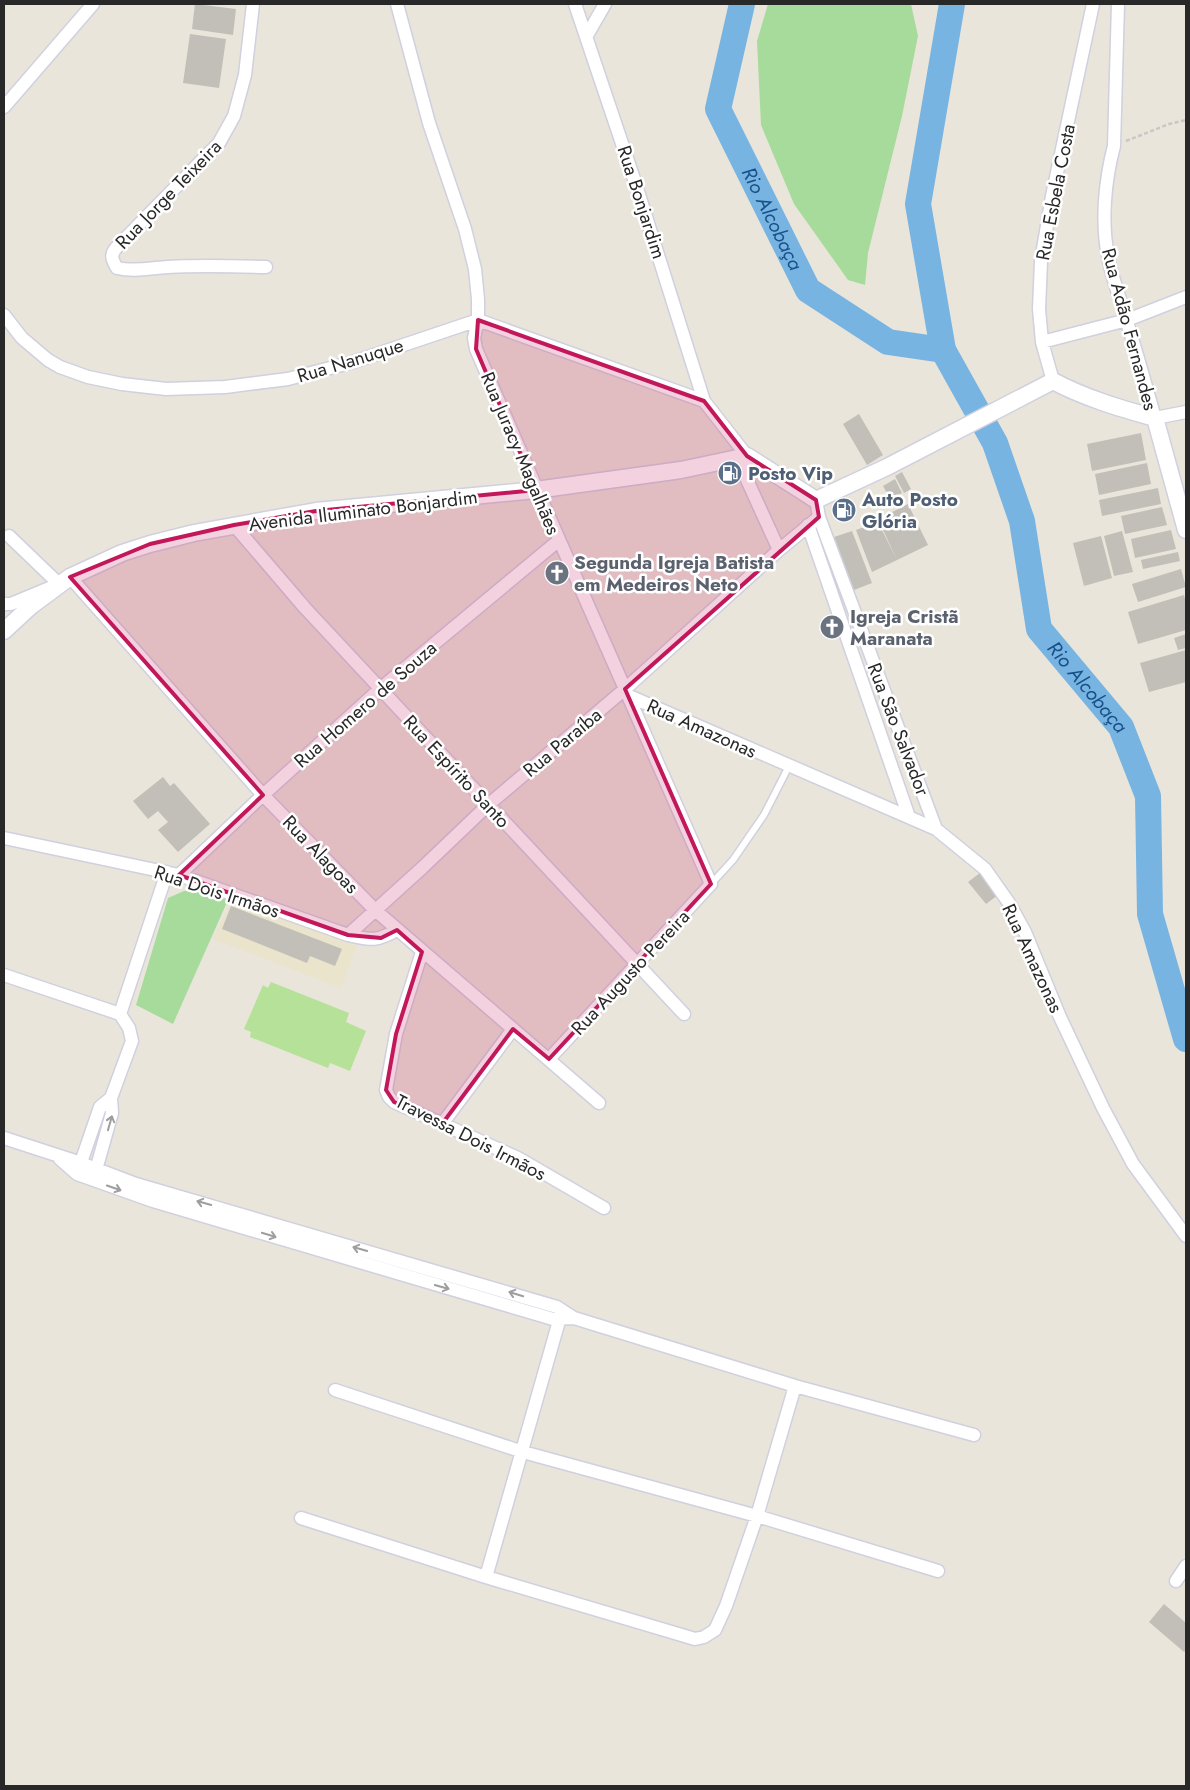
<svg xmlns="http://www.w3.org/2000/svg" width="1190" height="1790" font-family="Jost,sans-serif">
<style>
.education{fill:#e9e4cb}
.green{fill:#a7db9c}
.pitch{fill:#b6e198}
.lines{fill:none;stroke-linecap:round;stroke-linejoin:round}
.river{stroke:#77b4e2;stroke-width:26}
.building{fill:#c1bfb7}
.service-casing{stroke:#d0d0df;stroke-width:9}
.minor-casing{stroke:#d0d0df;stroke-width:15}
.tertiary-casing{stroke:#d0d0df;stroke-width:19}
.path{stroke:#c7c7c7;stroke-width:2.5;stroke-dasharray:4 2.5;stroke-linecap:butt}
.service{stroke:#fff;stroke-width:6}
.minor{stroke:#fff;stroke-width:12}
.tertiary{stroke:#fff;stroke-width:16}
.oneway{stroke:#9e9e9e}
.marked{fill:#c2185b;fill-opacity:0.2;stroke:#c2185b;stroke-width:4;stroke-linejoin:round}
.labels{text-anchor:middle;stroke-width:5;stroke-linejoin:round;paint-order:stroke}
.street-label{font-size:19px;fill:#282828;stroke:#fff}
.service-label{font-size:19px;font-weight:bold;fill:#4e5e75;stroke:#fff;text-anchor:start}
.worship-label{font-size:19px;font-weight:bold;fill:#5b616d;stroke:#fff;text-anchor:start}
.water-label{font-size:20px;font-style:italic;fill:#1a518a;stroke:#fff}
</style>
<rect width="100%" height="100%" fill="#e9e5db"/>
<path class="education" d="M231,901L357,946L341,988L213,939Z"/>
<path class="green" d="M768,4H911L918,36L902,116L868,253L865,285L848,280L794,204L761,125L757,41Z
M191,888L228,900L173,1024L136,1005L168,898Z"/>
<path class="pitch" d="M271,982L349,1013L346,1022L366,1031L350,1071L330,1063L328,1068L250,1037L251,1032L244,1029L263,985L268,988Z"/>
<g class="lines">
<g class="river">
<path id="s1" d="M742,4L718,109L808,290L888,342L943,350L995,443L1022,521L1039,629L1121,727L1148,796L1150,914L1186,1039"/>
<path d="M943,350L918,204L952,4"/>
</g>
</g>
<path class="building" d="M195,4L236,9L233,35L192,29Z
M190,34L226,39L219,88L183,83Z
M859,414L883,455L867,465L843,424Z
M1141,433L1146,460L1092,471L1087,444Z
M1147,463L1151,484L1099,495L1095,474Z
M902,472L911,489L904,493L895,476Z
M895,479L902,493L890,499L883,486Z
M1158,488L1161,504L1102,516L1099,500Z
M908,504L928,545L897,560L878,519Z
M1162,507L1167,525L1125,534L1121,516Z
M878,522L897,560L872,572L856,530Z
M1171,530L1176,549L1135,558L1131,539Z
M852,531L872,583L854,590L834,537Z
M1122,531L1133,572L1114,576L1104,536Z
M1101,536L1112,578L1084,586L1073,543Z
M1178,552L1180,561L1143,569L1141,560Z
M1181,569L1186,587L1138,602L1132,584Z
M1184,595L1186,603V630L1138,644L1128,612Z
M1186,634V648L1178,650L1174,638Z
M1186,650V682L1149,692L1140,663Z
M163,777L170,786L174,783L210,824L178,852L158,830L168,822L158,811L148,819L133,801Z
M980,873L998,895L986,904L968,882Z
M231,906L342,949L335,966L310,956L307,963L222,929Z
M1164,1604L1186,1623V1650L1184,1652L1149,1622Z"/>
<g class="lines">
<defs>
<path id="service" d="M711,884L733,860L764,815L789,766"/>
<path id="minor" d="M253,4L245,75L234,116L219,143L116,248C110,255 112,260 117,268C134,272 151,268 168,267C201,265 233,266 266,267
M397,4L429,123L465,229L475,269L478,299V320L474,338L476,349C553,528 633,706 711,884L549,1059
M575,4L636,185L704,401L747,456
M1118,4L1114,146C1105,180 1101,221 1108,256C1112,279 1121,300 1127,322C1137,354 1146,386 1155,418L1186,412
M586,37L605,4
M4,107L93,4
M4,315L22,338L48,360L60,367L88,377L122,384L166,389L225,387L288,379L353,362L478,320L704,401
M1042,342L1127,320L1186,297
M1053,381L1042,342L1039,309L1041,261L1052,196L1093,4
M737,458L779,550
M819,517L936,829
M234,525L305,608L684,1014
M808,525L909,817
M70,577L263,795L375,910L599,1103
M4,604H11L59,584L9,536
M629,696L936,829L985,869L1009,903L1025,932L1060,1017L1103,1108L1133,1164L1186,1236
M4,838L179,875L348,935C372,940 375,942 397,930
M179,875L263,795L381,688L558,541
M348,935L422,868L488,805L625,689L779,550L819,517L816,500
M422,952L396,1034L386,1090L389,1097L394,1102L518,1158L604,1208
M4,975L120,1014
M120,1014L167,872
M442,1124L513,1029
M4,1138L81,1163L136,1184L557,1307L574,1318L795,1386L974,1435
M60,1159L77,1174L153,1201L553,1319L574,1318
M78,1171L100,1107L111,1098
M94,1177L112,1113L111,1098L132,1041L129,1028L120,1014
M335,1390L523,1452L757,1516L938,1571
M301,1518L486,1577L695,1639L704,1637L715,1630L726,1606L757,1516L795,1386
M486,1577L561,1314
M1176,1581L1186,1566"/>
<path id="tertiary" d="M4,631L31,606L70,577L122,553L150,544L194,533L316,511L536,490L681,470L747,456L816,500L887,467L1053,381C1085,398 1119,408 1155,418L1186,530"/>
</defs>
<use href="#service" class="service-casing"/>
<use href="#minor" class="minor-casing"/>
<use href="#tertiary" class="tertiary-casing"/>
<path class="path" d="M1126,141L1169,124L1186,120"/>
<use href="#service" class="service"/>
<use href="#minor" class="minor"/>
<use href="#tertiary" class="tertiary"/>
</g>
<defs><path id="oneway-shaft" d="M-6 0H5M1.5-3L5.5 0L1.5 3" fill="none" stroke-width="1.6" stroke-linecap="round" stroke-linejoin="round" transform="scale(1.25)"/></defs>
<g class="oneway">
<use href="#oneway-shaft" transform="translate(110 1123) rotate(-74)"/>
<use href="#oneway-shaft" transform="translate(114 1188) rotate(19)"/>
<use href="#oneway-shaft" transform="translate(204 1203) rotate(-164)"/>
<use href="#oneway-shaft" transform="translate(269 1235) rotate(17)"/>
<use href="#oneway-shaft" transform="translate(360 1249) rotate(-164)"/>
<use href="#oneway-shaft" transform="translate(442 1287) rotate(16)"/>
<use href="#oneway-shaft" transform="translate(516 1294) rotate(-163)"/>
</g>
<path class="marked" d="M478,320L704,401L747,456L816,500L819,517L625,689L711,884L549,1059L513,1029L442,1124L394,1102L386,1090L396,1034L422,952L397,930L381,938L348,935L179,875L263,795L70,577L150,544L234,525L316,511L536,490L476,349Z"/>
<defs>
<symbol id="fuel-disc" viewBox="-11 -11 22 22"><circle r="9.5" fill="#5c6f8a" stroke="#fff"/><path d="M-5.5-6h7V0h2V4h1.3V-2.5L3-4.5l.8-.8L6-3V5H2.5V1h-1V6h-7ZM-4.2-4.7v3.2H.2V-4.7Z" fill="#fff"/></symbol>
<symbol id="church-disc" viewBox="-11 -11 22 22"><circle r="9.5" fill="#6b7280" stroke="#fff"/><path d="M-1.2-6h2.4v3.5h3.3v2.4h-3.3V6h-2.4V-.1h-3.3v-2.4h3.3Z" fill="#fff"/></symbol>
</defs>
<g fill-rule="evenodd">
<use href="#fuel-disc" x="716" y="459" width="28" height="28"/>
<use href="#fuel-disc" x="830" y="496" width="28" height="28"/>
<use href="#church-disc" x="543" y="559" width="28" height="28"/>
<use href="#church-disc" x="818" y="613" width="28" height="28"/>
</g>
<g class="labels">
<g class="street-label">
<text transform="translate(1055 192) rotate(-79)" y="7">Rua Esbela Costa</text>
<text transform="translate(168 194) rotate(-46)" y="7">Rua Jorge Teixeira</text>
<text transform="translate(642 202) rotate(72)" y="7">Rua Bonjardim</text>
<text transform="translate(1130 329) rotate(75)" y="7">Rua Adão Fernandes</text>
<text transform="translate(350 360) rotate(-17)" y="7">Rua Nanuque</text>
<text transform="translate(521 453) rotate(67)" y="7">Rua Juracy Magalhães</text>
<text transform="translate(363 510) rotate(-7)" y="7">Avenida Iluminato Bonjardim</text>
<text transform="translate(365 704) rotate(-41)" y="7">Rua Homero de Souza</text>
<text transform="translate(702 728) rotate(24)" y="7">Rua Amazonas</text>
<text transform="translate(899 729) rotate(69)" y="7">Rua São Salvador</text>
<text transform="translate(562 742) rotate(-40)" y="7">Rua Paraíba</text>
<text transform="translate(457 771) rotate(47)" y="7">Rua Espírito Santo</text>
<text transform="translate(321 854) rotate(46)" y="7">Rua Alagoas</text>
<text transform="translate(217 891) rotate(18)" y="7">Rua Dois Irmãos</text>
<text transform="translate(1033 958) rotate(65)" y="7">Rua Amazonas</text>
<text transform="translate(630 972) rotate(-47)" y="7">Rua Augusto Pereira</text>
<text transform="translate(471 1137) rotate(27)" y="7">Travessa Dois Irmãos</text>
</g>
<g class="service-label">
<text x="748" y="480">Posto Vip</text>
<text x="862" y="506">Auto Posto<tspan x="862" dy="22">Glória</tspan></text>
</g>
<g class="worship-label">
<text x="574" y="569">Segunda Igreja Batista<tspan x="574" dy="22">em Medeiros Neto</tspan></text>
<text x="850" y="623">Igreja Cristã<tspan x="850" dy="22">Maranata</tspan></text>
</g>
<g class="water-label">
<text dy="7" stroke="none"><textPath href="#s1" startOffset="230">Rio Alcobaça</textPath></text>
<text dy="7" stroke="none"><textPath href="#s1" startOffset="835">Rio Alcobaça</textPath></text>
</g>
</g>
<rect width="1190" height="1790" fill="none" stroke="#282828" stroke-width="10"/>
</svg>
